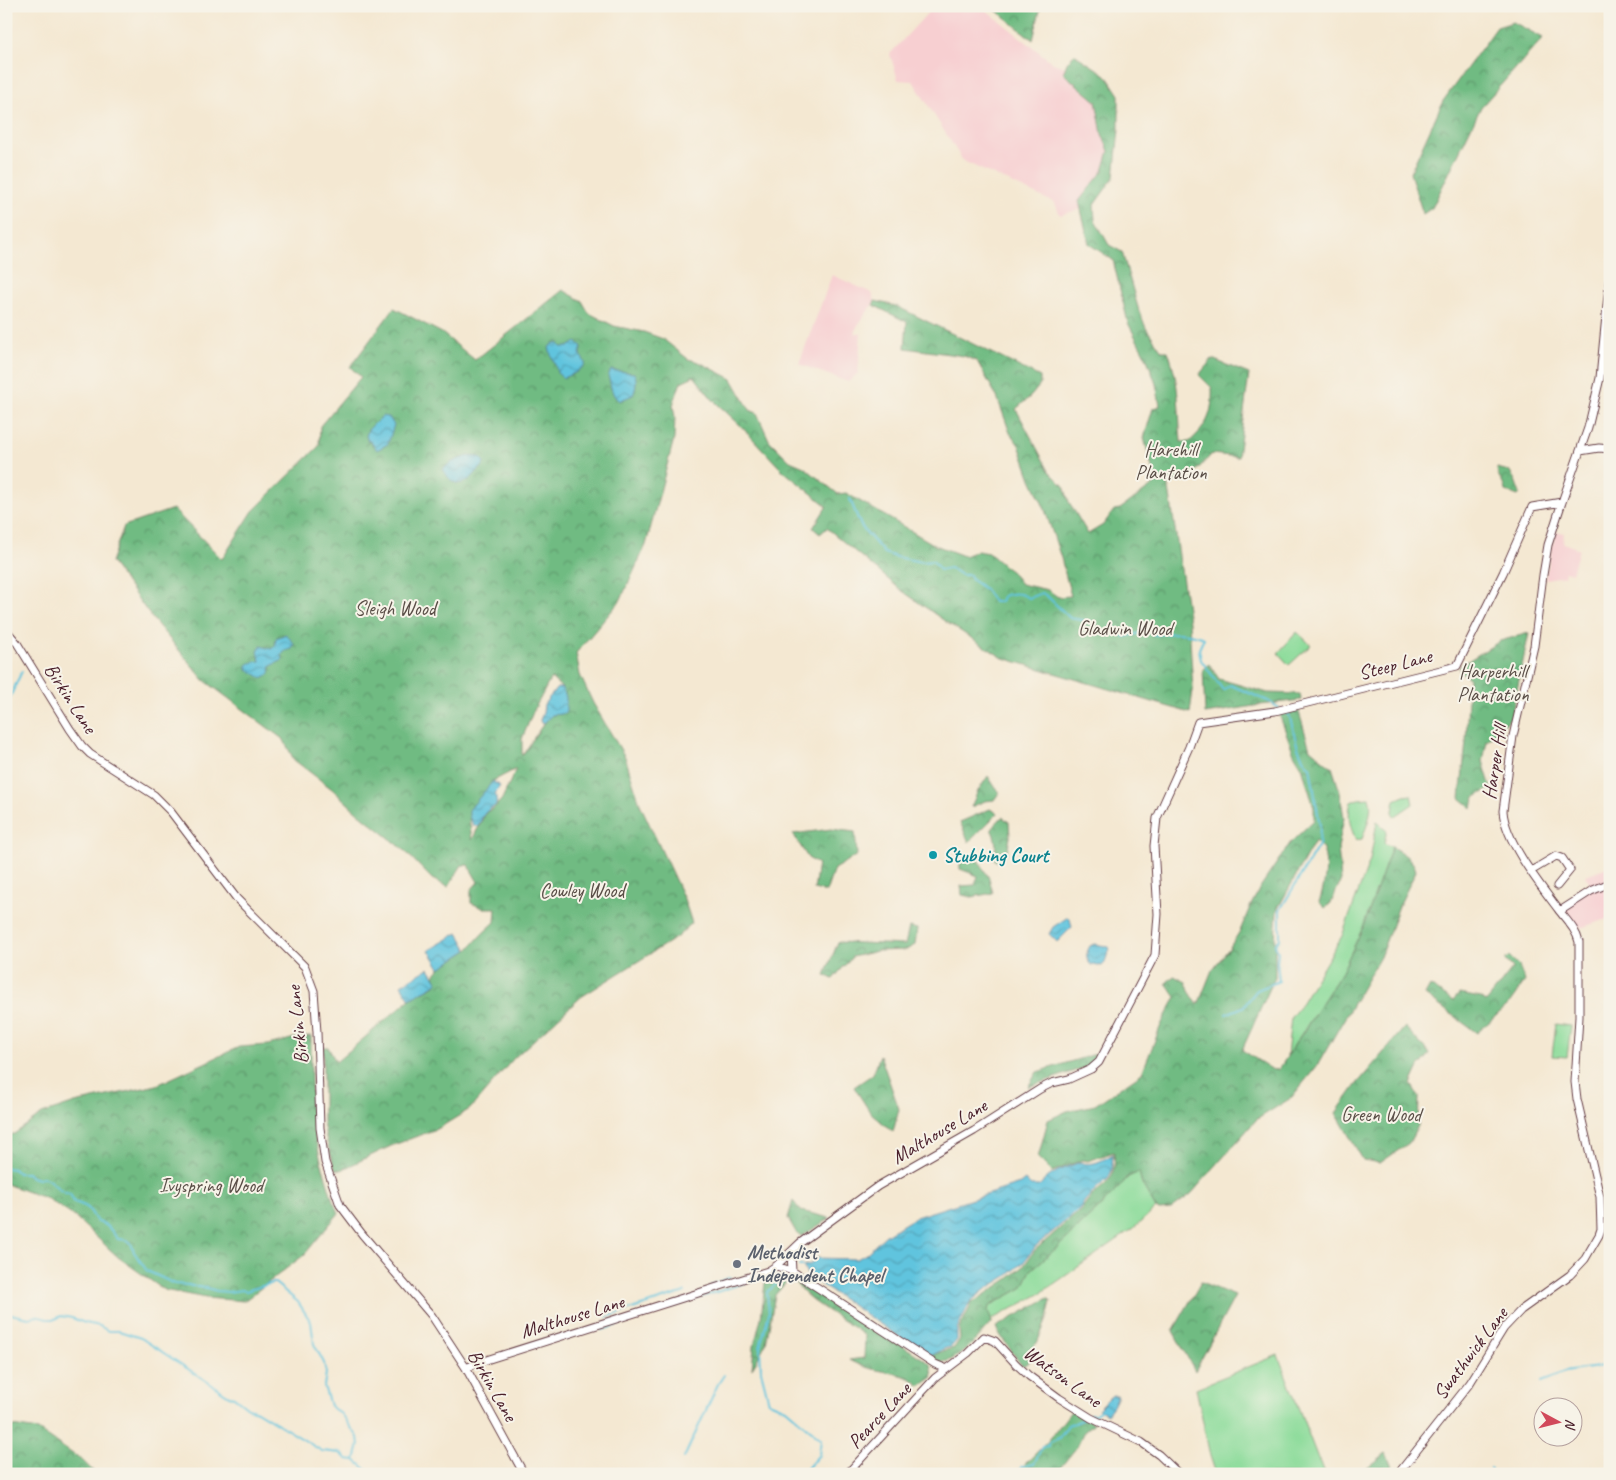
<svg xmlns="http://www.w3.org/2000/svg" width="1616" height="1480" font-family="Caveat,sans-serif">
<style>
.built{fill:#f7cfd1}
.green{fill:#8bdb9a;stroke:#6a7d62}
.forest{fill:url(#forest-crowns);stroke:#5d6d56;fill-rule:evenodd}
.water{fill:url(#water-waves);stroke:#557284}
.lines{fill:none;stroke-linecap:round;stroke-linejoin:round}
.stream{stroke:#60c4de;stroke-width:2}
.minor-casing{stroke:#643d44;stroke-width:9}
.minor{stroke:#fff;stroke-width:7}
.culture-dot{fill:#0f9aa8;stroke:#f7f3e8;stroke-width:2}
.worship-dot{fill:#6b7280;stroke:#f7f3e8;stroke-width:2}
.labels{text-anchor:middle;stroke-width:4;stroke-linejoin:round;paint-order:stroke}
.park-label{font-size:20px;fill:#5a4e47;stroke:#f7f3e8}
.street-label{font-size:20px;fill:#4a1f2b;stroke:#f7f3e8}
.culture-label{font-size:20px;font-weight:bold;fill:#0d838f;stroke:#f7f3e8;text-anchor:start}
.worship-label{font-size:20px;font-weight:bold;fill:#5b616d;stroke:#f7f3e8;text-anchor:start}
</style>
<defs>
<pattern id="forest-crowns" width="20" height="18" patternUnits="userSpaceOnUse" patternTransform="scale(1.25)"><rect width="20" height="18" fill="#70bb82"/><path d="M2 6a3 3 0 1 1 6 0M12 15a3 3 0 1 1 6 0" fill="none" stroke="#5e976b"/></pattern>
<pattern id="water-waves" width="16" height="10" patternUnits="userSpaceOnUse" patternTransform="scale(1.25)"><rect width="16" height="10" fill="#60c4de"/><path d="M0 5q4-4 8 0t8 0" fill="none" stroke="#519fb4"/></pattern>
</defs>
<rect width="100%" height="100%" fill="#f7f3e8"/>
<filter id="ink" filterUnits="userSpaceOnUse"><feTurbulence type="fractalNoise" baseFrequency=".02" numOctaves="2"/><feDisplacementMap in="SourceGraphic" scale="10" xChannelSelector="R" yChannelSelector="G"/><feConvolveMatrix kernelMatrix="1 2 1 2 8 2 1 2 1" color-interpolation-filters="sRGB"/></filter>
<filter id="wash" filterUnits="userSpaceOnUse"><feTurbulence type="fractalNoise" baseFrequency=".0096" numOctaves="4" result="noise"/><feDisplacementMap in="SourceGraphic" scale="20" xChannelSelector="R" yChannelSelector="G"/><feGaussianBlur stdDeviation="1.12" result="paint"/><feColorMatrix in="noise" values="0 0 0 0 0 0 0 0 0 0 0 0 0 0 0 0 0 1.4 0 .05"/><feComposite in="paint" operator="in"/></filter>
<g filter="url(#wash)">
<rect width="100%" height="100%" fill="#f4e8d2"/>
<path class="built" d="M934,6H981L1053,63L1065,67L1063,73L1096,101L1102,134L1109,151L1103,171L1079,201L1081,209L1060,215L1055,203L963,161L913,81L898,80L890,54Z
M832,275L872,293L875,301L858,325L854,333H861L858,373L848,382L799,364Z
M1557,531L1564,533L1563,543L1579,549L1572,573L1565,571L1564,576L1545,579L1551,552Z
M1610,866V918L1577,929L1565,912L1562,906L1591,888L1586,875Z"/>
<path class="green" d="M1297,632L1311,645L1289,665L1278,653Z
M1411,795L1413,804L1394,817L1393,811L1395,800L1404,796Z
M1369,798C1374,809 1366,828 1362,839L1356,840C1350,827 1347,816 1351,802L1358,799Z
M1377,822L1387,830L1384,843L1392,847L1364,925L1342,972L1287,1056L1291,1017L1299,1007L1342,936L1370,860Z
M1556,1024L1571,1026L1567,1057L1552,1056Z
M1139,1172L1142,1184L1156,1208L1134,1228L1038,1295L991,1320L988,1311L989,1306L1022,1288L1031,1270L1060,1245L1114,1193L1128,1177Z
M1278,1355L1324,1474H1216L1210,1456L1196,1388Z"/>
<path class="forest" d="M992,6H1041L1033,40L992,7Z
M1513,22L1543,38L1481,107L1432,208L1423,214L1410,173L1443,101L1497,27Z
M1074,54L1106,75L1119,95V130L1114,177L1094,205L1095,220L1109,245L1122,252L1139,311L1146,328L1162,351H1168C1180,383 1178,408 1181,442H1189C1208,426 1213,412 1212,388L1199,375L1212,359L1249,374L1238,457L1212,454L1190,477L1182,481L1168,482L1189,622L1193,690L1190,713L1003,658L946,622L901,590L827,528L820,534L813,528L827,506L781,469L739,424L713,400L694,376L681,382L673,405L675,417L674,439L646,545L620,601L576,653L580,675L593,703L625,757L640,804L684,899L692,923L677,937L581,997L514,1058L470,1109L439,1128L391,1146L341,1170L335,1169L327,1142L323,1123V1047H328L336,1062L410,999L437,984L434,975L440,968L468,950L481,935L495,922L496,908H483L471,903V890L478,882L468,865H462L448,887L432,879L403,849L357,812L332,789L294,760L284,740L204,680L152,618L111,562L124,526L173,509L222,559L253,511L319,446L320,426L361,377L350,367L394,308L442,333L475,360L563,290L582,301L589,313L614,326L644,332L663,339L688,359L699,362L732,379L750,410L757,413L769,440L790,461L804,467L838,494L846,493L935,545L964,556L977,551L989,553L1004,566L1012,572L1021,584L1048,590L1058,597L1071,596L1061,558L1044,507L1031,479L1019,445L1010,433L997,397L977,361L964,356L905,348L907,322L873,305L875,301L896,306L1040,377V385L1031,396L1016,409L1049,471L1064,486L1069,502L1088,534L1103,525L1114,510L1120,509L1156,483L1144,438L1153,408L1160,406L1156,384L1147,359L1128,323L1113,260L1089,244L1079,201L1103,171L1109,151L1102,134L1096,101L1063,73L1067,63ZM551,678L562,688L561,714L552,715C539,727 532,742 522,756V739L533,712ZM516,769L502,799L493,809L486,812L472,840L469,817L493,781Z
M1497,468L1509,471L1515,480L1520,494L1518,496L1505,491C1504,482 1497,477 1497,468Z
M1529,633L1511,718L1487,741L1483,761L1491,788L1474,798L1472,808L1460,798L1466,742L1469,678L1459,670L1460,666L1500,641Z
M1209,664L1219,679L1268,693L1300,694L1301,700L1260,705L1205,714L1203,669Z
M1298,709L1310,749L1332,767L1340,792L1344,818L1338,848L1341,880L1331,903L1325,908L1319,902C1324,890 1329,863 1323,850C1322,847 1318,844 1315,841L1277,910L1275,939V977L1242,1050L1273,1070L1279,1069L1342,972L1364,925L1392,847C1402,853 1414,859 1416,871L1399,906L1380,957L1317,1066L1291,1098L1256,1120L1191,1194L1171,1209L1159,1210L1156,1208L1142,1184L1139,1172L1128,1177L1114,1193L1060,1245L1031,1270L1022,1288L989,1306L988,1311L992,1322C980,1335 948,1377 930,1356C938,1353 945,1350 954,1348L960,1339L959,1329L972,1303L1008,1279L1023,1267L1035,1250L1082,1209C1096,1183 1118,1189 1114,1152L1088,1161L1082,1160L1052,1172L1038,1158L1048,1120L1067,1111L1095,1105L1142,1073L1161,1025L1176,997L1166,983L1174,976L1186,982L1189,991L1198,1005L1212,970L1230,947L1240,931L1250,907L1261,886L1291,842L1314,820V808L1302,767L1294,754L1279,714Z
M988,776L999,793L994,800L985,801L971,807L978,791Z
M990,809L997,813L996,815L969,842L960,822Z
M1002,817L1009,822L1010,837L1007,853L999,862L996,861L992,856C998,848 996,838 991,829Z
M831,829L855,832L857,855L834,869L826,892L814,889L818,864L808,858L793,834Z
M969,855L976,857L989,878L993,893L972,897L962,895L961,886L975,885L978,876L960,869V864Z
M909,927L917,929L915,945L906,950L877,951L852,957L833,979L825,975L838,942L905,945Z
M1509,956L1519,966L1525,981L1508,1005L1477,1033L1425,995L1430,986L1453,1001L1459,994L1481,998L1486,1002L1513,968L1505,960Z
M1405,1027L1430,1054L1419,1067L1411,1084L1419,1097L1418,1126L1409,1143L1380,1163L1363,1160L1336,1113L1356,1085Z
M311,1036V1079L313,1128L321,1161L333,1201L339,1213L304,1255L244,1301L206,1298L164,1290L118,1257L75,1217L48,1199L6,1184V1135L14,1134L42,1114L75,1103L157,1085L239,1047L268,1045L299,1037Z
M1102,1052L1092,1065L1028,1087L1037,1072Z
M880,1055L899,1109L893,1132L870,1112L854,1087L873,1074Z
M793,1201L801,1211L830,1218L802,1236L797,1234L788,1218Z
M776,1276L788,1280L775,1295L766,1343L752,1369L754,1346L761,1318L765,1283Z
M797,1277L931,1364L933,1377L920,1386C908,1373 889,1373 872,1369C864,1367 856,1363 849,1360L864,1358L865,1336C846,1320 802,1300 793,1278Z
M1201,1282L1235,1296L1195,1371L1173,1331Z
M1048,1298L1051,1301L1047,1319L1037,1343L1030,1350L1029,1362L1022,1366L998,1332L996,1327Z
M1072,1410L1094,1423L1083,1433L1076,1448L1055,1474H1015L1049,1440Z
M6,1425L38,1430L83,1461L96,1474H6Z
M1386,1453L1394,1472L1392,1474H1371L1365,1470Z"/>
<path class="water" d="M576,342L582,346L580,355L585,362V365L577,372L563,378L557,373C556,363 550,357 549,347L554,343H558L561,347H568Z
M611,370L634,373C638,380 636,388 633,395L619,401C611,395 611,385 608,376Z
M382,416L389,417L394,425L388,444L377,450L370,441H368L366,436L368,430Z
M470,456L480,457L484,461C484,468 480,468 476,473C463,488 452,487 443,469C450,462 460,458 470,456Z
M286,634L294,644L292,649L285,651L282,655L283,660L271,666L270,674L262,678L247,669V665L250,663L260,661L258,651L261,646L271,649L275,646L276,638Z
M557,688H562L566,697V712L562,714L552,715L544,723H541L540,720L543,713L544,704Z
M493,781L500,786L495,793C499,810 494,804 486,812C481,817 482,822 477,826L473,825L469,817V810Z
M1068,917L1070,919L1072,927L1057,942L1049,934L1053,927Z
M458,933L468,950L440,968L429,950Z
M1094,944L1106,946L1109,948L1105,963L1102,966L1091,965C1085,958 1086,953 1090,946Z
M429,968L438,983L410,999L401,985Z
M1113,1154L1112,1170L1108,1179L1098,1187L1084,1202L1081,1208L1037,1245L1023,1263L1007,1276L986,1289L970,1302L957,1329V1340L951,1347C942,1348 939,1353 930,1356H928L808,1276L803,1266L811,1264L815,1258L857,1259L866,1254L886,1235L916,1217L1020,1184L1025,1180L1031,1186H1039C1052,1171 1063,1169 1080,1162C1092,1167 1103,1160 1113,1154Z
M1113,1395L1118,1396L1113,1406L1107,1414L1098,1409L1110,1397Z"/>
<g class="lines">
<path class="stream" d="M850,499L861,526L884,553L896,557L922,562L933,561L940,570L950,568L961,575H970L972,580L985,589L994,602H1001L1003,596C1013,593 1020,592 1029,598L1042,593L1047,596L1070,618L1092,622L1099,632L1106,633L1113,626L1124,637L1149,631L1155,635C1172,633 1188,631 1204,638L1199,649L1201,660L1223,690L1230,685L1268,701L1279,708
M6,706L22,671
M1226,1014L1243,1007L1257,990L1279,981L1277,962L1278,952L1275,945L1280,939V910L1319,845L1320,826L1310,767C1296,754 1295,732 1289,715L1285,712
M6,1168L14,1169L18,1173H27L31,1177L39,1179L42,1177C54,1179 57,1193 70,1194L74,1202C92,1208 87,1207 97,1222C108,1223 111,1231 118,1239L127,1240L131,1243L134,1252L147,1271L175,1284L189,1285L191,1286H199L217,1291L229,1292L241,1290L246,1291L272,1283H275L298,1302L311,1322L314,1344L324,1363L326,1373L324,1386L330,1406L341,1414L358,1437L359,1445L355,1460
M799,1266H803
M778,1269L783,1275L775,1285L767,1292L769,1313L760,1347L761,1371L769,1402L786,1409L821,1439L819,1455L802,1474
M711,1285L731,1277
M6,1313L29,1318L36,1316L47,1319H55L61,1316L72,1318L85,1323L100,1326L108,1331H119L141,1338L229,1396L234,1397L248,1408L257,1411L322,1451L340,1453L347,1459L355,1460L372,1474
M607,1317L685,1292
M602,1330L747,1282
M1542,1382L1565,1372L1610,1365
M1090,1414L1094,1415L1101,1410
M684,1458L718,1384L724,1375
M1490,1468L1492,1474
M1019,1474L1021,1467L1034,1464L1042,1447L1048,1446V1443L1059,1438L1068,1425L1082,1419"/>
</g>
</g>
<g filter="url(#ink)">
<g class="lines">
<defs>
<path id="minor" d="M1580,451L1599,448L1610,449
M6,630L17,643L70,729L82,746L90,754L154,795L171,812L237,899L305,967L314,991L317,1032L320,1128L325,1162L340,1205L362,1234L432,1316L466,1368L524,1474
M1531,871L1556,856L1562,858L1570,870L1557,886
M1560,911L1591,891L1610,883
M791,1253L792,1271
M776,1266L792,1271L935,1364L947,1369
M466,1368L480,1362L768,1271L776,1266L800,1243L878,1186L974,1131L1040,1089L1052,1083L1069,1079L1091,1069L1099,1062L1155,955L1158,914L1154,846L1157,818L1189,747L1198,722L1275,711L1457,666L1503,573L1532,507L1562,502
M847,1474L935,1378L968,1353L984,1337L995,1341L1016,1364L1029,1376L1059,1398L1091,1418L1141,1442L1159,1455L1179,1474
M1398,1474L1470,1383L1504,1328L1521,1310L1570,1275L1585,1259L1599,1235L1601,1229L1600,1197L1577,1099L1575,1082L1579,1017V942C1576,929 1566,920 1558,909C1540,885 1505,841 1503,811L1513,736L1534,646L1543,575L1548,545L1562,502L1588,428L1600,378L1610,274"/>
</defs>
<use href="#minor" class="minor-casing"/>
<use href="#minor" class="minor"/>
</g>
</g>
<circle class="culture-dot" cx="933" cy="855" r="5"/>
<circle class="worship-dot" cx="737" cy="1264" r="5"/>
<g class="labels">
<g class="park-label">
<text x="1171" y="456">Harehill<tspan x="1171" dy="23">Plantation</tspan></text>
<text x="395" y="615">Sleigh Wood</text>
<text x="1125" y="635">Gladwin Wood</text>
<text x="1493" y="678">Harperhill<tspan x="1493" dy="23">Plantation</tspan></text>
<text x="582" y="897">Cowley Wood</text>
<text x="1381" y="1121">Green Wood</text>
<text x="211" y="1192">Ivyspring Wood</text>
</g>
<g class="street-label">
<text transform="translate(1395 664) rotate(-14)" y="7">Steep Lane</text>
<text transform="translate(71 698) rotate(57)" y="7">Birkin Lane</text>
<text transform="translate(1494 762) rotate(-81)" y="7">Harper Hill</text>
<text transform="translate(297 1025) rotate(-96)" y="7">Birkin Lane</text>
<text transform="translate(939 1131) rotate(-31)" y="7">Malthouse Lane</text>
<text transform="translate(572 1316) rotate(-17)" y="7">Malthouse Lane</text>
<text transform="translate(1470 1353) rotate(-53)" y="7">Swathwick Lane</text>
<text transform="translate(1063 1376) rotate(36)" y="7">Watson Lane</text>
<text transform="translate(493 1385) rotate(60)" y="7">Birkin Lane</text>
<text transform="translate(879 1415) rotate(-47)" y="7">Pearce Lane</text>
</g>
<g class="culture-label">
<text x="943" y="862">Stubbing Court</text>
</g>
<g class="worship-label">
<text x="747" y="1259">Methodist<tspan x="747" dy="23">Independent Chapel</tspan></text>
</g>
</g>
<rect width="1616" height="1480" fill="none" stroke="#f7f3e8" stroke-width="25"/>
<g transform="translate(1558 1422) rotate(97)"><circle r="24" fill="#f7f3e8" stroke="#b29e9c"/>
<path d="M0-4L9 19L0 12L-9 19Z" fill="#d1495b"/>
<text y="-8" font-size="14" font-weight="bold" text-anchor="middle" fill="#4a1f2b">N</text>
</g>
</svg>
